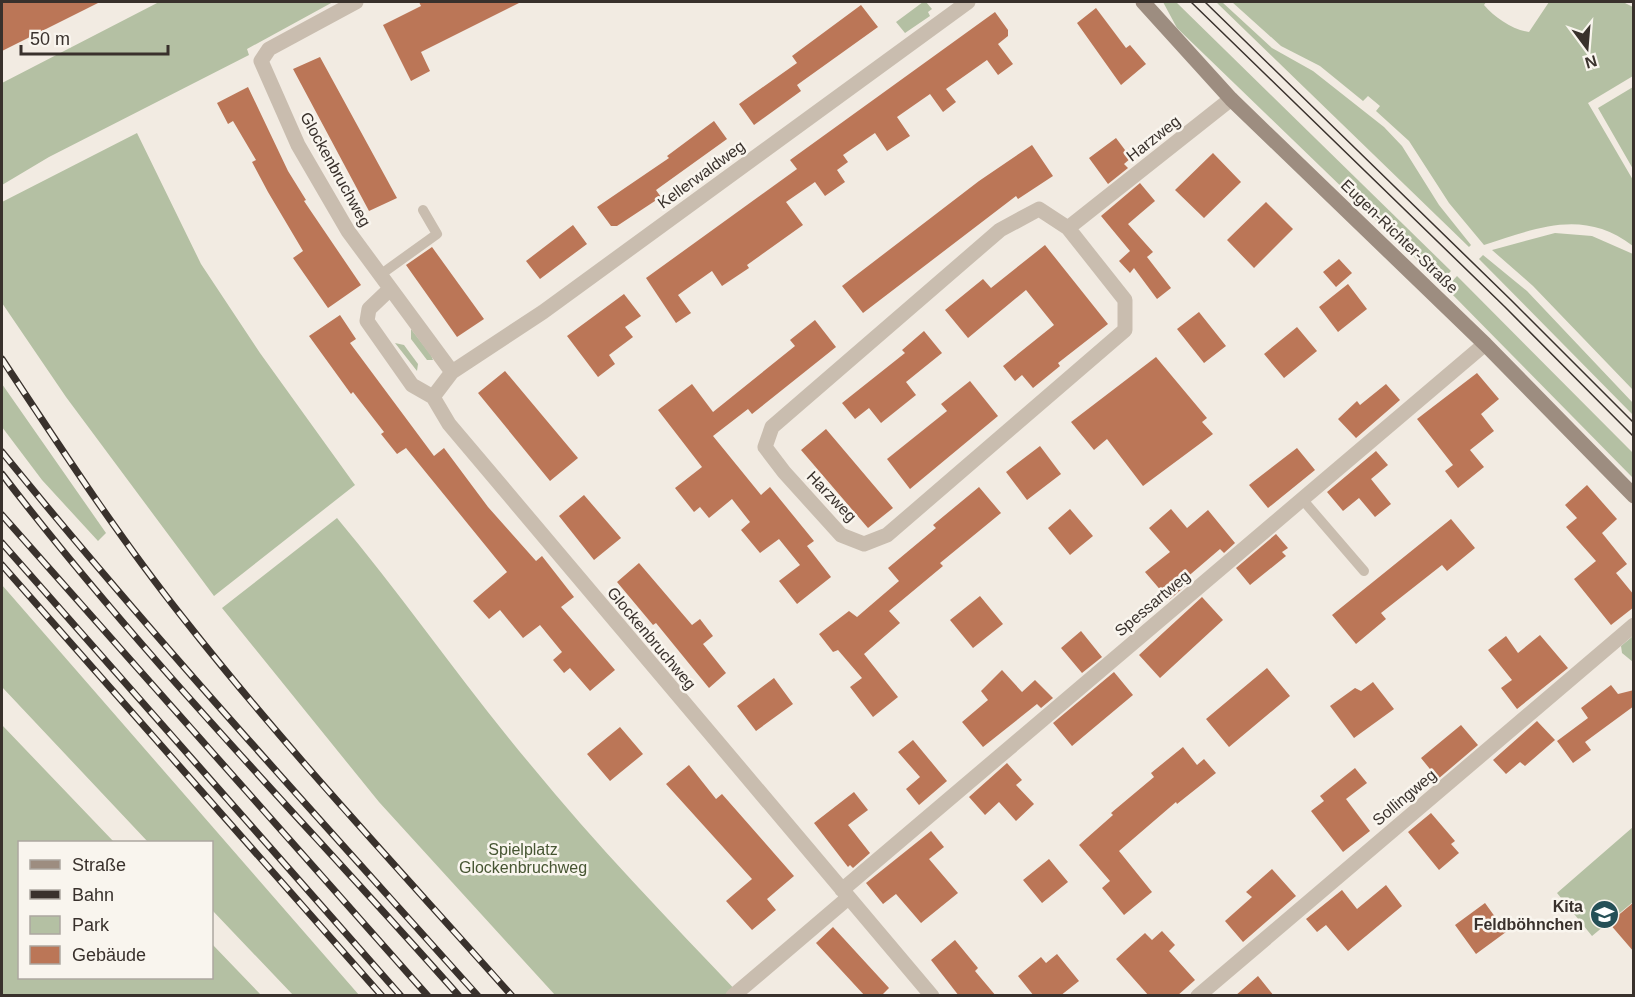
<svg xmlns="http://www.w3.org/2000/svg" width="1635" height="997" font-family="Helvetica,sans-serif">
<style>
.green{fill:#b4c0a3}
.building{fill:#bb7657}
.lines{fill:none;stroke-linecap:round;stroke-linejoin:round}
.lane{stroke:#c9bdaf;stroke-width:10}
.street{stroke:#c9bdaf;stroke-width:15}
.secondary{stroke:#9d8d80;stroke-width:15}
.tram{stroke:#39312c;stroke-width:1.5}
.rail-casing{stroke:#39312c;stroke-width:7}
.rail{stroke:#f9f5ee;stroke-width:4.5;stroke-dasharray:14;stroke-linecap:butt}
.labels{text-anchor:middle;stroke-width:5;stroke-linejoin:round;paint-order:stroke}
.street-label{font-size:16px;fill:#39312c;stroke:#f9f5ee}
.park-label{font-size:16px;fill:#465532;stroke:#f9f5ee}
.poi-label{font-size:16px;font-weight:bold;fill:#39312c;stroke:#f9f5ee;text-anchor:end}
</style>
<rect width="100%" height="100%" fill="#f2ebe2"/>
<path class="green" d="M159,2H333L247,49L249,55L49,157L2,185V83Z
M923,2H926L932,9L928,12L930,16L905,33L896,22Z
M1163,2H1176L1451,271L1440,282L1177,28Z
M1216,2H1222L1272,48L1313,71L1384,127L1402,146L1439,205L1471,245L1469,247Z
M1232,2H1486L1484,5C1494,17 1513,30 1529,32L1549,2H1623L1633,7V76L1588,103L1633,180V246C1583,208 1538,228 1484,245L1449,203L1409,141L1376,111L1380,106L1368,96L1363,101L1320,66L1281,46Z
M1633,87V169L1598,108Z
M137,133L201,264L260,353L355,485L214,596L66,397L2,303V202Z
M1555,233L1592,236L1633,254V390L1533,286L1492,250Z
M1483,255L1527,291L1633,403V415L1479,259Z
M1457,276L1633,453V478L1446,288Z
M411,329L431,355L433,360H427L411,339Z
M395,343L404,345L418,364L417,371Z
M2,384L106,533L98,541L42,480L2,427Z
M337,518C404,598 463,684 530,764C596,845 669,920 740,995H555L379,802L222,608Z
M2,585L359,995H293L212,910V842H148L2,687Z
M1633,636V662L1622,653L1621,646Z
M2,725L114,842H20V978H212V944L261,995H2Z
M1633,827V902L1592,936L1557,893Z"/>
<path class="building" d="M2,2H100L2,51Z
M419,2H521L421,52L430,71L411,81L383,25L421,6Z
M861,5L878,27L797,85L801,91L754,125L739,104L797,63L792,56Z
M1096,8L1126,48L1130,45L1146,64L1121,85L1077,23Z
M995,12L1008,30V36L998,44L1013,64L998,75L987,60L946,89L956,102L943,112L930,94L897,117L910,136L887,151L875,133L843,155L848,162L837,170L845,182L825,196L815,182L786,202L803,225L747,265L749,268L722,286L712,271L678,295L691,313L676,323L646,278L797,169L790,160Z
M320,57L397,198L369,211L293,69Z
M248,87L288,171L306,200L304,201L361,285L328,308L293,258L303,251L268,192L252,162L256,160L233,121L228,124L217,103Z
M714,121L727,139L656,190L661,197L617,226H611L597,207L669,158L667,156Z
M1116,138L1131,158L1124,164L1128,168L1108,184L1089,158Z
M1032,145L1053,176L1018,199L1016,196L863,313L842,286L979,181Z
M1213,153L1241,182L1204,218L1175,190Z
M1140,183L1155,201L1128,224L1153,252L1147,257L1171,288L1157,299L1134,268L1130,273L1119,261L1130,251L1101,216Z
M1266,202L1293,229L1254,268L1227,240Z
M573,225L587,244L540,279L526,261Z
M1045,245L1108,324L1058,363L1060,366L1033,388L1022,375L1015,381L1003,366L1054,325L1026,290L968,338L945,310L983,279L991,288Z
M432,247L484,319L457,337L406,265Z
M1339,259L1352,273L1336,287L1323,272Z
M1348,284L1367,309L1338,332L1319,307Z
M624,294L641,316L625,327L633,337L609,355L615,364L598,377L567,336Z
M1199,312L1226,346L1204,363L1177,329Z
M340,315L356,339L350,343L434,456L444,448L488,507L536,561L542,556L574,597L561,607L615,670L590,691L570,668L564,673L553,660L562,652L540,625L523,638L500,610L489,619L473,601L507,572L406,448L397,454L381,434L384,432L353,392L351,394L309,336Z
M815,320L836,347L752,414L748,409L713,436L761,495L770,487L814,541L807,546L831,577L797,604L779,581L800,565L779,539L760,553L741,530L750,522L732,499L709,518L700,507L694,512L675,488L702,467L658,410L692,384L713,412L795,346L790,340Z
M1297,327L1317,351L1284,378L1264,354Z
M924,331L942,353L906,382L916,395L881,423L869,408L855,419L842,403L905,353L902,350Z
M1156,357L1207,418L1202,422L1213,434L1143,486L1107,439L1094,450L1071,422Z
M505,371L578,458L550,481L478,393Z
M1477,373L1499,399L1481,414L1494,431L1470,450L1484,467L1458,488L1445,471L1453,465L1417,419Z
M970,381L998,416L910,489L887,459L947,411L941,404Z
M1386,384L1400,400L1356,438L1338,419L1357,401L1360,405Z
M826,429L893,508L868,528L801,450Z
M1040,446L1061,474L1027,500L1006,472Z
M1297,448L1315,470L1268,508L1249,485Z
M1376,451L1388,465L1371,479L1391,504L1375,517L1359,498L1343,511L1327,492Z
M1587,485L1617,519L1602,533L1627,564L1616,573L1634,595V607L1611,625L1574,579L1596,561L1566,527L1577,518L1565,505Z
M979,487L1001,513L940,563L943,566L889,611L900,623L864,654L898,697L873,717L850,687L862,678L838,650L833,652L819,634L849,611L857,617L899,581L888,568L936,528L933,525Z
M584,495L621,538L594,560L559,516Z
M1070,509L1093,536L1070,555L1048,528Z
M1171,509L1187,528L1208,510L1235,543L1224,553L1220,549L1185,579L1189,583L1169,600L1145,572L1170,552L1149,528Z
M1451,519L1475,548L1447,571L1442,565L1381,613L1386,619L1356,644L1332,615Z
M1276,534L1288,548L1282,552L1286,556L1250,585L1236,568Z
M639,563L692,625L700,619L713,636L703,644L726,673L709,688L656,623L653,625L617,582Z
M980,596L1003,624L973,648L950,620Z
M1202,597L1223,620L1160,678L1139,655Z
M1081,631L1102,657L1082,673L1061,648Z
M1540,635L1568,668L1517,709L1501,688L1512,680L1488,650L1506,636L1518,653Z
M1267,668L1290,696L1229,747L1206,719Z
M1002,670L1022,692L1035,680L1053,698L1041,708L1037,704L983,747L962,722L988,700L981,691Z
M1114,672L1133,695L1072,746L1053,723Z
M774,678L793,704L756,731L737,706Z
M1373,682L1394,709L1354,738L1330,706L1355,688L1361,691Z
M1611,685L1618,694L1634,690V706L1585,742L1591,750L1573,763L1557,741L1588,718L1581,708Z
M1537,721L1555,740L1525,766L1520,762L1506,774L1493,760Z
M1461,725L1478,745L1438,779L1421,758Z
M620,727L643,754L610,781L587,754Z
M913,740L947,781L919,805L906,789L920,777L898,752Z
M1183,747L1197,765L1204,759L1216,773L1177,804L1176,802L1119,851L1152,892L1124,915L1102,888L1110,881L1079,845L1113,815L1111,813L1154,777L1151,773Z
M1007,763L1022,780L1016,785L1034,804L1016,821L999,802L985,815L969,797Z
M689,765L716,799L722,794L794,876L767,899L776,910L752,930L726,901L752,879L666,784Z
M1355,768L1367,783L1346,799L1370,831L1343,852L1311,811L1324,801L1320,796Z
M854,792L868,810L848,825L870,853L853,868L850,865L848,867L814,823Z
M1431,813L1455,841L1451,844L1459,853L1439,870L1408,832Z
M931,831L944,847L929,859L958,893L921,923L896,894L883,904L866,883Z
M1049,859L1068,882L1042,903L1023,880Z
M1272,869L1296,896L1243,942L1225,921L1252,897L1246,892Z
M1386,885L1402,906L1348,951L1326,925L1317,932L1306,919L1342,890L1357,909Z
M1634,902V952L1609,923Z
M1485,903L1506,932L1476,954L1455,925Z
M833,927L889,988L881,996H865L816,943Z
M1162,931L1175,945L1169,951L1195,980L1177,996H1149L1116,959L1145,933L1152,940Z
M955,940L978,968L975,971L996,996H959L931,960Z
M1057,954L1079,981L1060,996H1034L1018,976L1041,957L1046,963Z
M1258,976L1274,996H1235Z"/>
<g class="lines">
<path class="lane" d="M380,275L437,234L423,210
M1302,499L1364,571"/>
<path class="street" d="M356,2L269,49L261,61L298,145L348,231L452,372
M1068,228L1125,300V330L887,535L864,544L841,535L784,472L765,447L772,427L1000,230L1039,209L1068,228L1231,99
M390,289L369,309L367,321L412,385L433,397L449,424L932,996
M433,397L452,372L543,312L968,2
M842,890L1485,344
M733,996L848,898
M1198,996L1634,625"/>
<path class="secondary" d="M1143,2L1231,99L1485,344L1634,496"/>
<path class="tram" d="M1191,2L1505,307L1634,437
M1205,2L1511,300L1634,423"/>
<defs>
<path id="rail" d="M2,359C60,447 118,536 184,619C287,750 401,871 512,996
M2,452C154,639 317,816 478,996
M2,474C143,658 306,823 459,996
M2,515L428,996
M2,543L401,996
M2,565L382,996"/>
</defs>
<use href="#rail" class="rail-casing"/>
<use href="#rail" class="rail"/>
</g>
<defs>
<symbol id="school-disc" viewBox="-11 -11 22 22"><circle r="9.5" fill="#255057" stroke="#f9f5ee"/><path d="M0-5L7-2L0 1L-7-2ZM-4 1L0 2.5L4 1V4Q0 6-4 4Z" fill="#fff"/></symbol>
</defs>
<g fill-rule="evenodd">
<use href="#school-disc" x="1588" y="898" width="33" height="33"/>
</g>
<g class="labels">
<g class="street-label">
<text transform="translate(1153 138) rotate(-38)" y="6">Harzweg</text>
<text transform="translate(336 169) rotate(61)" y="6">Glockenbruchweg</text>
<text transform="translate(701 174) rotate(-36)" y="6">Kellerwaldweg</text>
<text transform="translate(1400 236) rotate(44)" y="6">Eugen-Richter-Straße</text>
<text transform="translate(832 496) rotate(46)" y="6">Harzweg</text>
<text transform="translate(1152 603) rotate(-40)" y="6">Spessartweg</text>
<text transform="translate(652 638) rotate(50)" y="6">Glockenbruchweg</text>
<text transform="translate(1404 797) rotate(-40)" y="6">Sollingweg</text>
</g>
<g class="park-label">
<text x="523" y="855">Spielplatz<tspan x="523" dy="18">Glockenbruchweg</tspan></text>
</g>
<g class="poi-label">
<text x="1583" y="912">Kita<tspan x="1583" dy="18">Feldböhnchen</tspan></text>
</g>
</g>
<rect width="1635" height="997" fill="none" stroke="#39312c" stroke-width="6"/>
<rect x="18" y="841" width="195" height="138" fill="#f9f5ee" stroke="#aca7a0" stroke-width="1.5"/>
<rect x="30" y="860" width="30" height="9" fill="#9d8d80" stroke="#aca7a0" stroke-width="1.5"/>
<text x="72" y="871" font-size="18" fill="#39312c">Straße</text>
<rect x="30" y="890" width="30" height="9" fill="#39312c" stroke="#aca7a0" stroke-width="1.5"/>
<text x="72" y="901" font-size="18" fill="#39312c">Bahn</text>
<rect x="30" y="916" width="30" height="18" fill="#b4c0a3" stroke="#aca7a0" stroke-width="1.5"/>
<text x="72" y="931" font-size="18" fill="#39312c">Park</text>
<rect x="30" y="946" width="30" height="18" fill="#bb7657" stroke="#aca7a0" stroke-width="1.5"/>
<text x="72" y="961" font-size="18" fill="#39312c">Gebäude</text>
<g transform="translate(1587 48) rotate(164)" stroke="#f9f5ee" stroke-width="4.5" paint-order="stroke">
<path d="M0-4.5L10 22L0 15L-10 22Z" fill="#39312c"/>
<text y="-9" font-size="16" font-weight="bold" text-anchor="middle" fill="#39312c">N</text>
</g>
<path d="M21 45v9h147v-9" fill="none" stroke="#39312c" stroke-width="3"/>
<text x="30" y="45" font-size="18" fill="#39312c" stroke="#f9f5ee" stroke-width="4.5" paint-order="stroke">50 m</text>
</svg>
